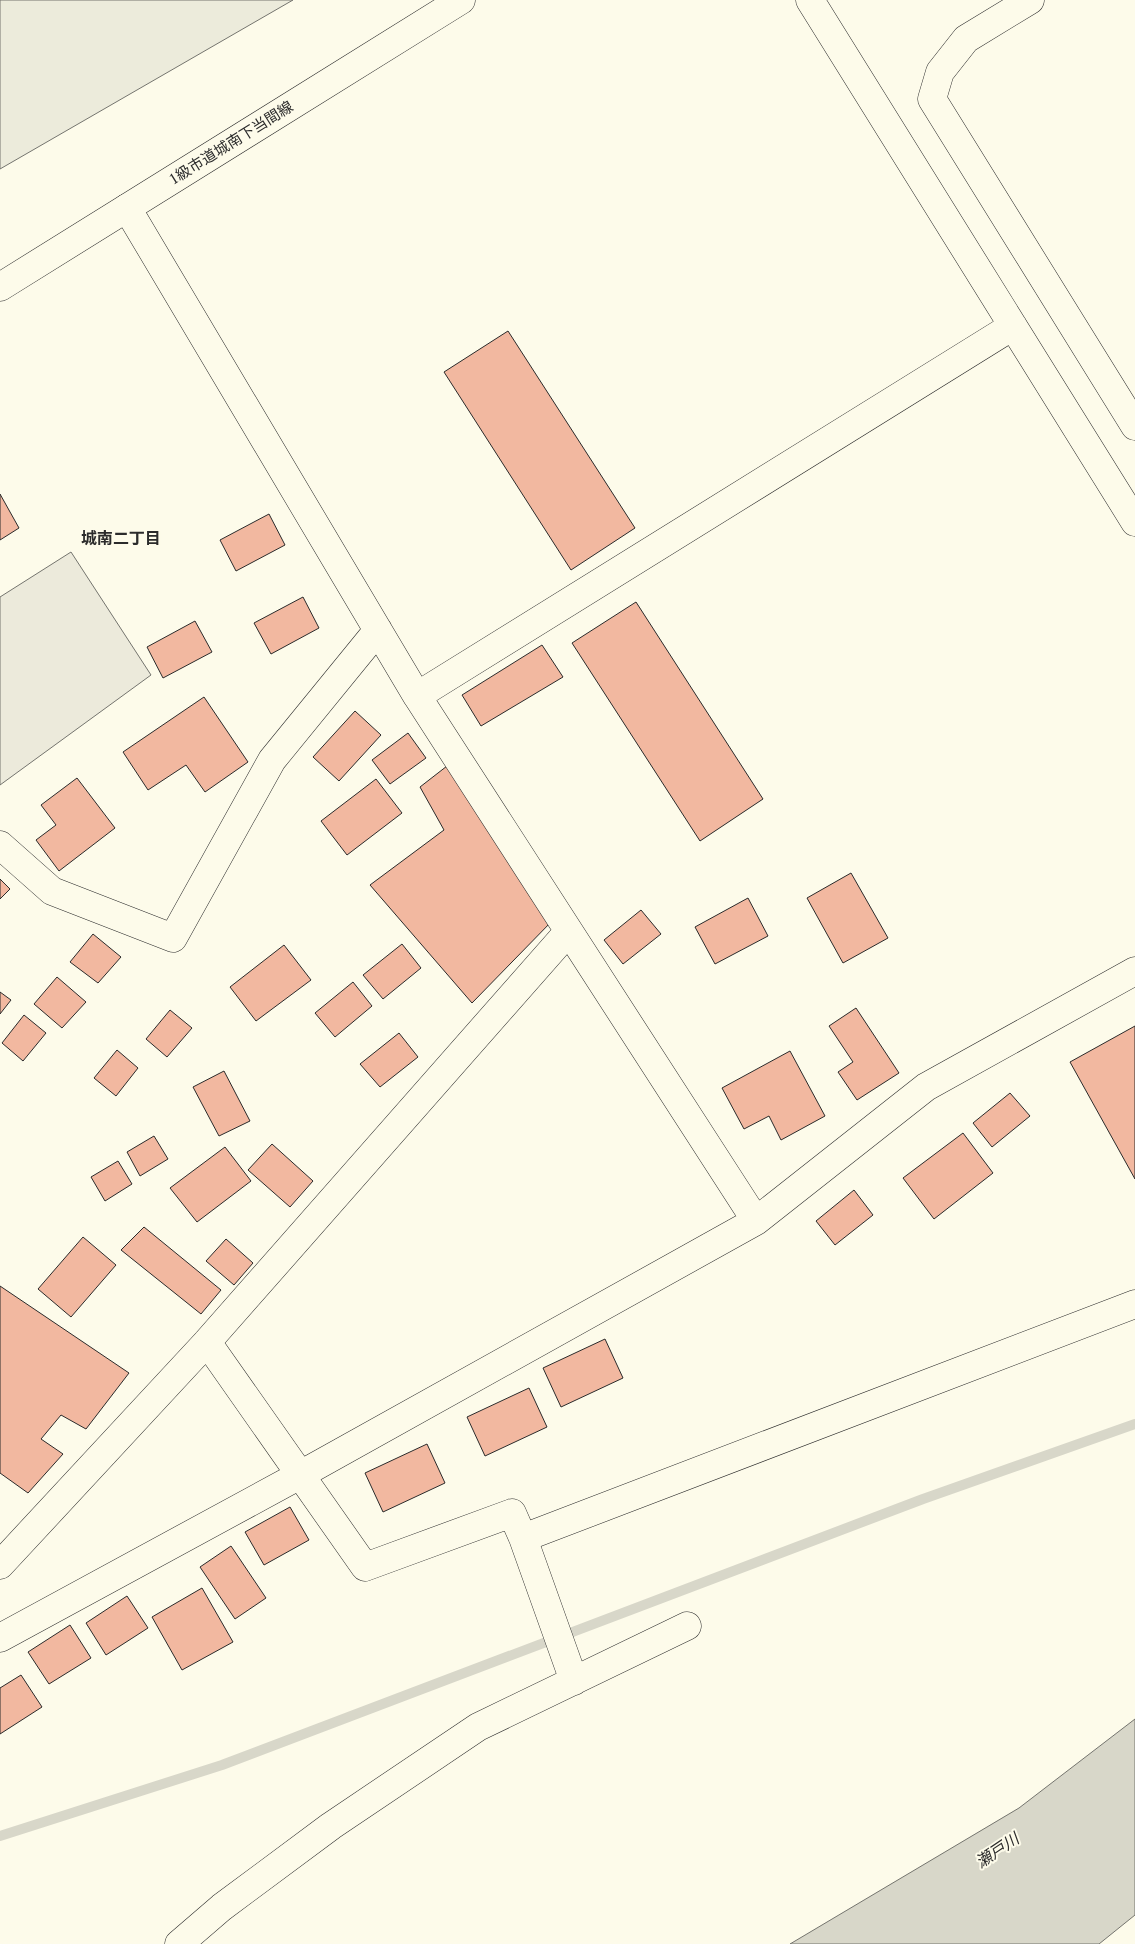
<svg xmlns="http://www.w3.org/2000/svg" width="1135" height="1944" font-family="'PT Serif','Noto Sans JP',serif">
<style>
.green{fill:#ecebdb;stroke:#74746e}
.parking{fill:#eceadb;stroke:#74746e}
.water{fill:#d8d7c9;stroke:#74746e}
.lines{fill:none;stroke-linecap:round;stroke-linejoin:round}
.stream{stroke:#d8d7c9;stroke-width:10}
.building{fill:#f2b8a0;stroke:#2b2b2b}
.minor-casing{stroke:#2b2b2b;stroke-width:29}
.tertiary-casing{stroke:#2b2b2b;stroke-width:29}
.minor{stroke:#fdfbea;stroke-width:28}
.tertiary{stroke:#fdfbea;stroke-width:28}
.labels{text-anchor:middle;stroke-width:4;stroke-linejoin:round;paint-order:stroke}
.street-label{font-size:15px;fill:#2b2b2b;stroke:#fdfbea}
.neighbourhood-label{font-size:16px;font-weight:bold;fill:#2b2b2b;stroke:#fdfbea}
.water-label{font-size:16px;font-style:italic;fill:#2b2b2b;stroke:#fdfbea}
</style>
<rect width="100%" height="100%" fill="#fdfbea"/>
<path class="green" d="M0,0H293L0,169Z"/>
<path class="parking" d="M71,552L151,675L0,785V597Z"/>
<path class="water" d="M1135,1719V1915L1099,1944H790L1019,1808Z"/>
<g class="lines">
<path class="stream" d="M0,1836L222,1765L923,1499L1135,1424"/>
</g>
<path class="building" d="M508,331L635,528L571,570L444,372Z
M0,494L19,528L0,540Z
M269,514L285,545L236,571L220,540Z
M303,597L319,628L271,654L254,623Z
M636,602L763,799L700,841L572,643Z
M195,621L212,652L163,678L147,647Z
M542,645L563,677L481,726L462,695Z
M204,697L248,762L205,792L186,765L148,790L123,752Z
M355,711L381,735L339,781L313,757Z
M408,733L426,758L390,784L372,760Z
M447,766L553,920L472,1003L370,885L444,830L420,787Z
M77,778L115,828L59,871L36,840L56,825L41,805Z
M376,779L402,813L347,855L321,821Z
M851,873L888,938L843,963L807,898Z
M0,879L10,889L0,899Z
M748,898L768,936L715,964L695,927Z
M641,910L661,934L623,964L604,940Z
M93,934L121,957L98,983L70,962Z
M402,944L421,968L383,999L363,975Z
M284,945L311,980L256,1021L230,987Z
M57,977L86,1002L62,1028L34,1004Z
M353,982L372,1006L335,1037L315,1013Z
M0,992L11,1000L0,1014Z
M856,1008L899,1073L857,1100L838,1072L853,1062L829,1026Z
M170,1010L192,1028L167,1057L146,1039Z
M24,1015L46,1033L23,1061L2,1043Z
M1135,1026V1179L1070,1062Z
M399,1033L418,1057L380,1087L360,1064Z
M117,1050L138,1068L116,1096L94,1078Z
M790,1051L825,1116L781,1140L769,1116L744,1129L722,1088Z
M224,1071L250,1121L219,1136L193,1087Z
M1010,1093L1030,1116L992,1147L973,1123Z
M963,1133L993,1173L934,1219L903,1178Z
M154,1136L168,1159L140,1176L127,1152Z
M272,1144L313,1181L290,1207L248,1170Z
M225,1147L251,1181L197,1222L170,1188Z
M118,1161L132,1184L105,1201L91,1177Z
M854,1190L873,1215L835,1245L816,1221Z
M144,1227L221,1290L201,1314L121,1250Z
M83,1237L116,1265L71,1317L38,1289Z
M226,1239L253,1263L234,1285L206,1261Z
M0,1286L129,1373L86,1429L61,1415L41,1439L63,1454L28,1493L0,1473Z
M605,1339L623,1378L561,1407L543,1368Z
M529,1388L547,1427L485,1456L467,1417Z
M427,1444L445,1483L383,1512L365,1473Z
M290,1507L309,1540L264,1565L245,1532Z
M231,1546L266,1598L235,1619L200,1567Z
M202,1588L233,1642L182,1670L152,1617Z
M127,1596L148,1628L106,1655L86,1623Z
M70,1625L91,1658L49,1684L28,1652Z
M21,1675L42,1707L0,1734V1688Z"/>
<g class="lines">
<defs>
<path id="minor" d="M810,0L1135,522
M1030,0L966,39L940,72L932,99L1135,426
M127,208L417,696L756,1221L926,1087L1135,971
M417,696L1013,326
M0,845L52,891L173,938L272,760L378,630
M207,1342L365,1567L512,1513L523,1538
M0,1565L207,1342L568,932
M0,1638L300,1475L756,1221
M574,1681L523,1538L1135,1304
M179,1944L222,1907L331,1826L478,1727L687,1626"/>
<path id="tertiary" d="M0,287L461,0"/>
</defs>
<use href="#minor" class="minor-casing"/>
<use href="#tertiary" class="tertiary-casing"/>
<use href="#minor" class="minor"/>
<use href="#tertiary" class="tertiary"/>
</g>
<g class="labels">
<g class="street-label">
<text transform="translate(231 143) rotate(-32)" y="5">1級市道城南下当間線</text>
</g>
<g class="neighbourhood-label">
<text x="121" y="544">城南二丁目</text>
</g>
<g class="water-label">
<text transform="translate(997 1850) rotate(-34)" y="6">瀬戸川</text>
</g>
</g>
</svg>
